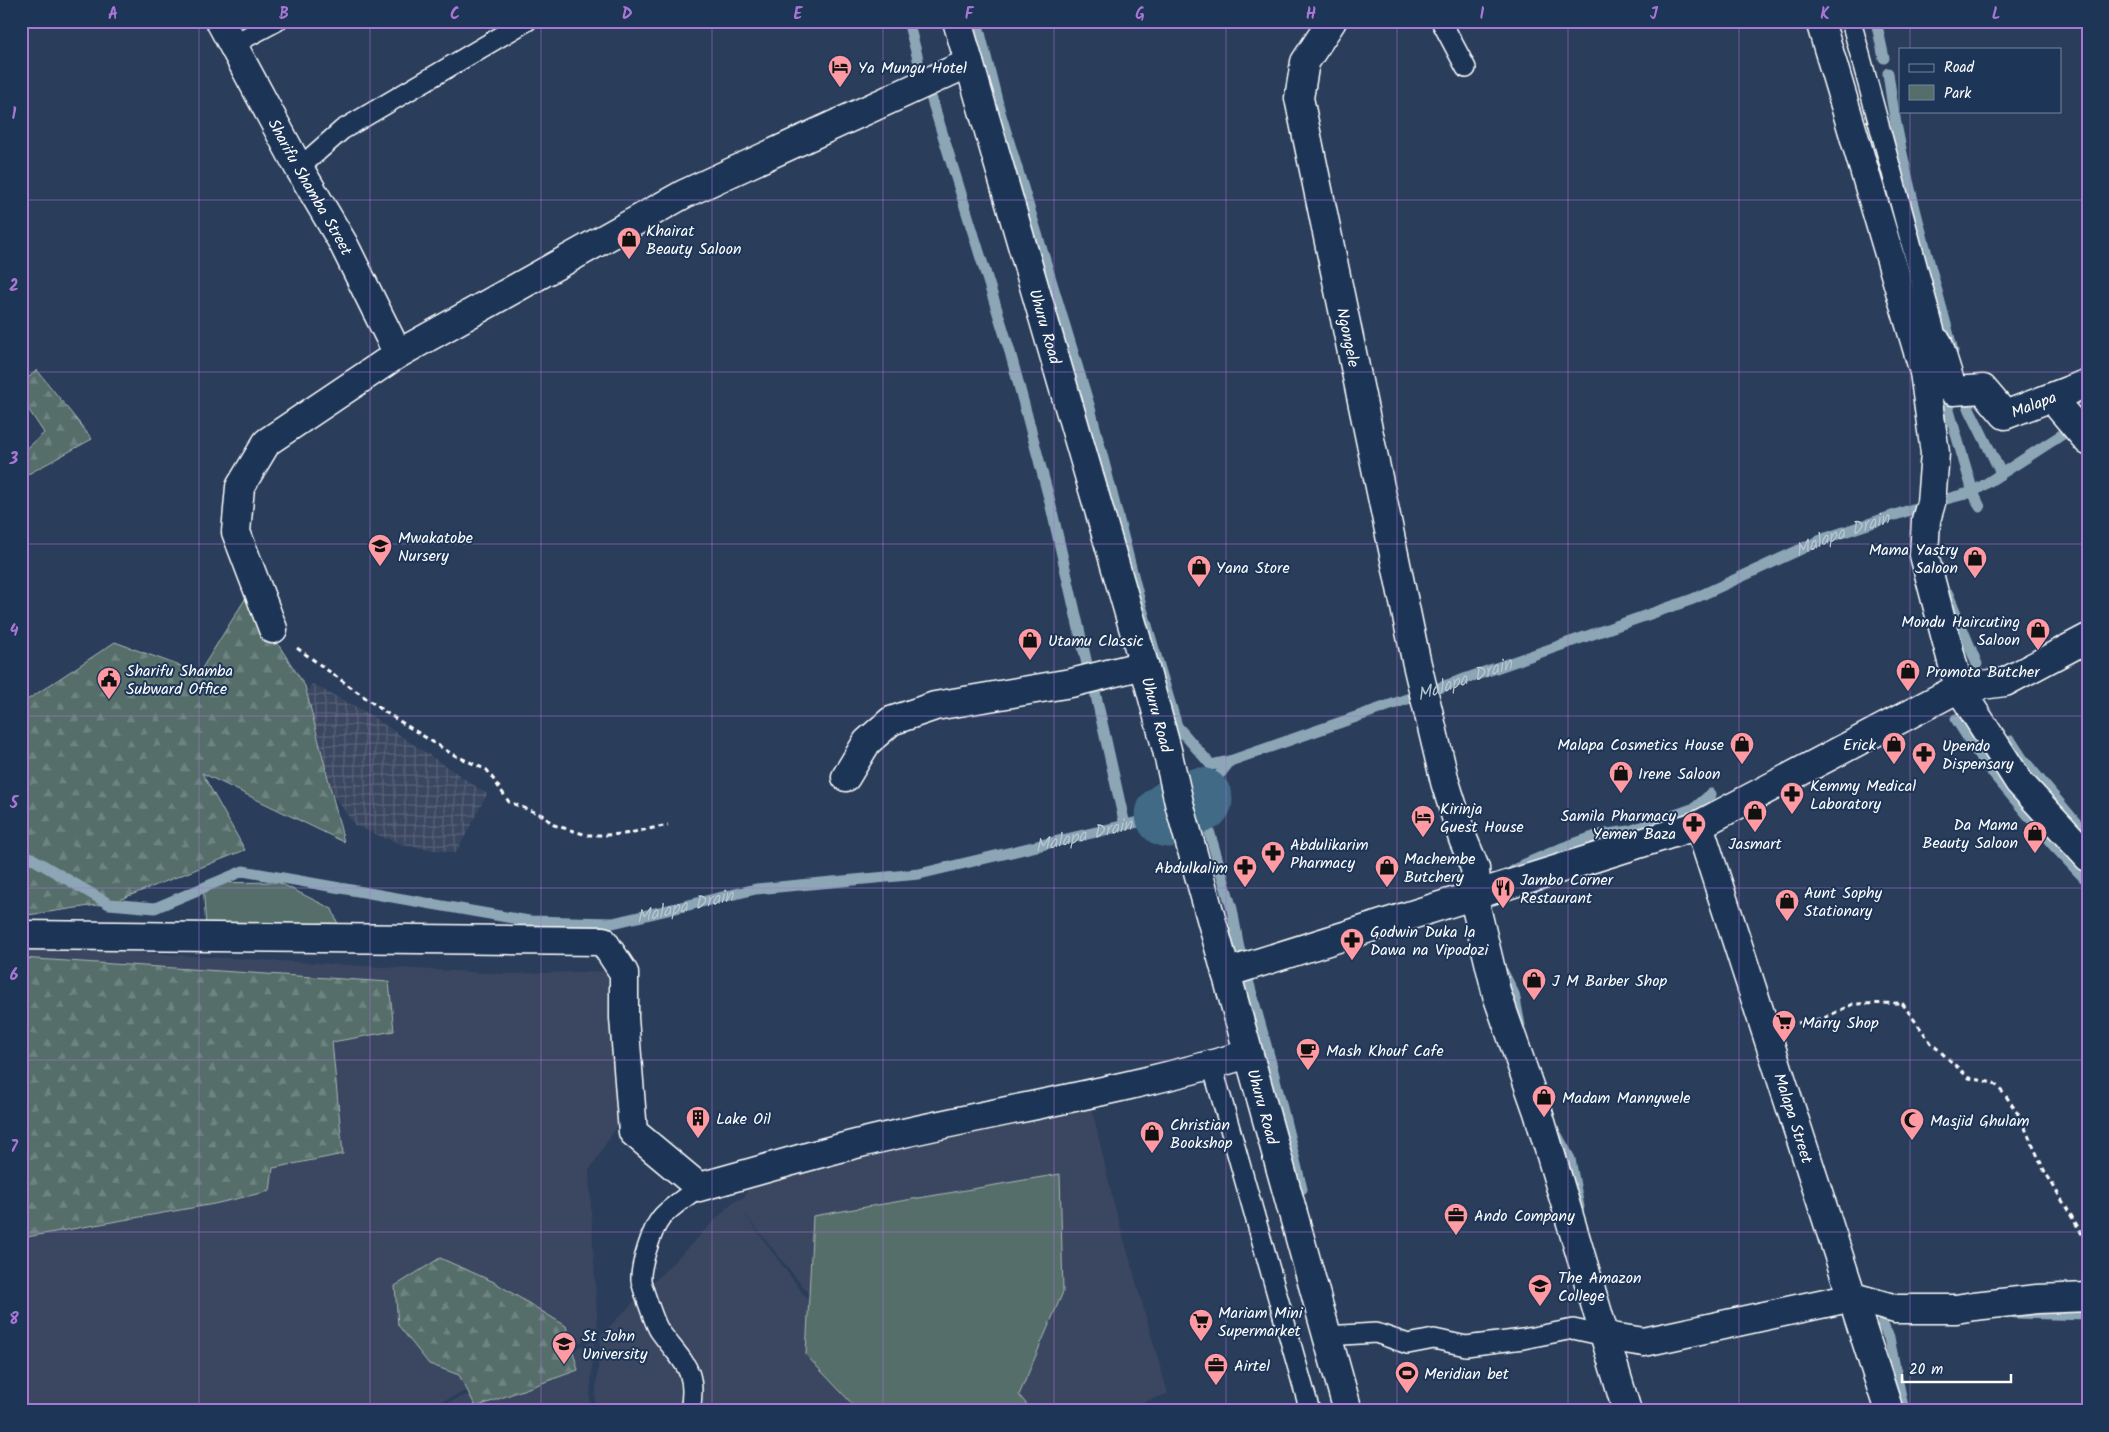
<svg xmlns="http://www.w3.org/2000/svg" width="2109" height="1432" font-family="Kalam,sans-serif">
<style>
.built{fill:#3a4760}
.industrial{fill:url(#industrial-grid)}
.green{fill:#556e6b;stroke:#aab6b5}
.forest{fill:url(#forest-firs);stroke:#aab6b5}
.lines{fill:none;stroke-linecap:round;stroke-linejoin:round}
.stream{stroke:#8ca6b6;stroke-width:11}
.river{stroke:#406b86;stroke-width:65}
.service-casing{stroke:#fff;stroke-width:22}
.minor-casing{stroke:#fff;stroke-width:31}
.secondary-casing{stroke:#fff;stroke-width:31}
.path{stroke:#fff;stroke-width:3;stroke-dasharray:5 4;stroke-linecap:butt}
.service{stroke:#1d3557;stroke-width:19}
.minor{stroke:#1d3557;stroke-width:28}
.secondary{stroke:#1d3557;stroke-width:28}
.grid{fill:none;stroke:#a976d5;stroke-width:1;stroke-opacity:0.55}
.labels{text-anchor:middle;stroke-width:4;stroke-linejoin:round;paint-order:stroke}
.poi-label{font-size:16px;fill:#fff;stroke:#1d3557;text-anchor:start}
.street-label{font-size:16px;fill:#fff;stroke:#1d3557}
.water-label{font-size:18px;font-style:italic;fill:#b3c4cf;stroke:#1d3557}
.neatline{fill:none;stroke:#a976d5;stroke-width:2}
.grid-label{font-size:16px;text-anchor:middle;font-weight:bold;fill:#a976d5}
</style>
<defs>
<pattern id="industrial-grid" width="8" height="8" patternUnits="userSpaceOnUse" patternTransform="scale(1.25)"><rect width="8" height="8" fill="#3a4760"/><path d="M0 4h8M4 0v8" fill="none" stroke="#586378"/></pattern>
<pattern id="forest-firs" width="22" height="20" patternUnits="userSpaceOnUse" patternTransform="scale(1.25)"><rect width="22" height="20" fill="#556e6b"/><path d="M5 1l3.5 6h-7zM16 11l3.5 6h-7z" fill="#6e8481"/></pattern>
</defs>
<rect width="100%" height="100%" fill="#2a3d5b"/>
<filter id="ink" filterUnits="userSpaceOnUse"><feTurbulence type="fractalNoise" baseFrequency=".02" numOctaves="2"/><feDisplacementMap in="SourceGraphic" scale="10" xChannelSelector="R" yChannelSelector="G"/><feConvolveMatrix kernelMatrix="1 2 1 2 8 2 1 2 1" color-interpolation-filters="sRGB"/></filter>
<g filter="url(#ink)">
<path class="built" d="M21,946L505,974L607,971L617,1126L589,1171L598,1334L420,1411H21Z
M1084,1099L1091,1105L1114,1204L1168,1394L1117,1411H904L742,1211L890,1411H594L601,1335L734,1201L744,1197L748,1189Z
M594,1341L589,1411H428Z"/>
<path class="industrial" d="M312,684L364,711L487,794L456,853L406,846L355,826L312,764L294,709Z"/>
<path class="green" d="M278,882L332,909L345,942H207L203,883Z
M1060,1174L1063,1292L1019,1395L1032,1411H859L806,1355L813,1216Z"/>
<path class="forest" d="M37,370L92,439L21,478V454L44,433L21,398V384Z
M247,596L305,686L344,842L202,773L245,850L111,903L21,916V704L115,642L199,673Z
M21,958L389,982L394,1031L332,1042L343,1154L273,1168L270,1191L214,1204L21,1238Z
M440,1258L494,1282L566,1326L578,1370L476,1407L459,1375L429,1364L398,1325L395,1286Z"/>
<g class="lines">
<g class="stream">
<path d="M908,21L918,59"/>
<path d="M977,21L1000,112L1090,408L1140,602L1177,726L1211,765L1230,761"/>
<path d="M1876,21L1884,58"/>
<path d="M1888,73C1900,168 1929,258 1953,351"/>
<path d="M928,87L1010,352L1049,498L1087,664"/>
<path d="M1943,390L1973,492L1980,507"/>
<path d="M1963,391L1970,410L2001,473"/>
<path d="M1948,594L1977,664"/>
<path d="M1094,687L1125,825"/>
<path d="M1956,719L1984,763L2054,846L2088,882"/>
<path d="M2011,741L2022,758L2087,836"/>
<path id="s1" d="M21,852L109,904L155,908L243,871L529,921L613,923L756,889L919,874L1168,815"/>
<path d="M1510,873L1525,864L1562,848L1599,835L1630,831L1695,808L1711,794L1707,801"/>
<path d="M1503,972L1514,994L1520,1025"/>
<path d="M1554,1130L1570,1159L1579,1207"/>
<path id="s2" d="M1302,1189L1271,1063L1239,948L1232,909L1200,800L1230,761L1693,599L1823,539L1931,503L1973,492L2077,425"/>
<path d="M1882,1310L1883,1325L1889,1338L1904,1411"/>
<path d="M2015,1313L2088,1315"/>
</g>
<path class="river" d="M1168,815L1180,807L1200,800"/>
<defs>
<path id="service" d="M1441,21L1466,68
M1851,21L1938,343
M232,45L277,21
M299,168L342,130L527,21
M1212,1065L1310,1411
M1326,1336L1376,1333L1408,1344L1434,1339L1466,1346L1523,1339L1573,1329L1605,1336
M690,1411C698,1367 682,1363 659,1330C655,1324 642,1287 641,1280C640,1266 652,1229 661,1218C669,1208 688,1196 699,1187"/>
<g id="minor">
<path id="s3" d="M220,21L299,168L343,243L398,354"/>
<path id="s4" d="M1332,21L1305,62L1299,98L1416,660L1445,782L1463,839L1475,868L1476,885L1473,895L1497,995L1538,1112L1627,1411"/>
<path d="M1820,21L1924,372L1935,453L1931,503L1926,520L1924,555L1959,688L2019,782L2088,857"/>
<path id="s5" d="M1924,372L1932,348L1938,343L1953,391L1983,389L2005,415L2088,383"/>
<path d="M2060,408L2088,441"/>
<path d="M273,629L236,532L240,487L267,442L398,354L684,194L969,63"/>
<path d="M846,777L867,742L891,721L935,706L1071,683L1144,665"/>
<path id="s6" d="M1699,825L1889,1411"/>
<path d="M21,935L603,941L624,973V1018L633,1132L699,1187C751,1173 804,1157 856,1144C986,1112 1120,1093 1248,1054"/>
<path d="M1226,973L1699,825L1959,688L2005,682L2088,638"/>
<path d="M1605,1336L1644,1342L1853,1297L1896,1309H1956L1974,1306L2037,1299L2088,1297"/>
</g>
<g id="secondary">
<path id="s7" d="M957,21L1144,665L1167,750L1180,807L1348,1411"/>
</g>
</defs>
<use href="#service" class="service-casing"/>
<use href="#minor" class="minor-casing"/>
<use href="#secondary" class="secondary-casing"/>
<path class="path" d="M297,648L385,712L452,754L487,770L509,802L542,815L554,825L587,835H606L624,834L668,825
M1798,1023L1824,1018L1853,1004L1902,1003L1931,1043L1969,1078L1994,1083L2006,1096L2020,1117L2044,1170L2088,1244"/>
<use href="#service" class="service"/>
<use href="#minor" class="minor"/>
<use href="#secondary" class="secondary"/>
</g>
</g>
<path class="grid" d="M199,21V1411M370,21V1411M541,21V1411M712,21V1411M883,21V1411M1054,21V1411M1226,21V1411M1397,21V1411M1568,21V1411M1739,21V1411M1910,21V49M1910,111V1411M21,200H2088M21,372H2088M21,544H2088M21,716H2088M21,888H2088M21,1060H2088M21,1232H2088"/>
<defs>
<symbol id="hotel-pin" viewBox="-11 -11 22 30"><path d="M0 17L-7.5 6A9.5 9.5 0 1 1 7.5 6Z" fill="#ff9aa2" stroke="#1d3557"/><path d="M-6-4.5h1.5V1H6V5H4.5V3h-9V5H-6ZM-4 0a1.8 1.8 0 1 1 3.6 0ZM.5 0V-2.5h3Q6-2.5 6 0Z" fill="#111"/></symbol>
<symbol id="shop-pin" viewBox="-11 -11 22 30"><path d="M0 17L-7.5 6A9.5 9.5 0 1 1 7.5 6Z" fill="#ff9aa2" stroke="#1d3557"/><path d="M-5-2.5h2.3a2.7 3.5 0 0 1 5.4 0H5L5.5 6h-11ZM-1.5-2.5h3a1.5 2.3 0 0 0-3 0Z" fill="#111"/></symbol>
<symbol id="school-pin" viewBox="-11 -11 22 30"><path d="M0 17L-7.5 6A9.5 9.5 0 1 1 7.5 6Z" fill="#ff9aa2" stroke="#1d3557"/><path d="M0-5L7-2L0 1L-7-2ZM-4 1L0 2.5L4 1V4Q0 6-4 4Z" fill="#111"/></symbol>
<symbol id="civic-pin" viewBox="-11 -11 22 30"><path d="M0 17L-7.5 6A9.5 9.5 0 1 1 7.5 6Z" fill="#ff9aa2" stroke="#1d3557"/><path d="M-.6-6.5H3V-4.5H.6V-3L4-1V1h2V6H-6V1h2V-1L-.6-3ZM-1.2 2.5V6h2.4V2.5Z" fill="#111"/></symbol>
<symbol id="pharmacy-pin" viewBox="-11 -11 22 30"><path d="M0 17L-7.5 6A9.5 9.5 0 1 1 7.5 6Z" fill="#ff9aa2" stroke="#1d3557"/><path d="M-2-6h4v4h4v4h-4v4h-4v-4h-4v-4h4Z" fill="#111"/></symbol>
<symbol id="restaurant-pin" viewBox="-11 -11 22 30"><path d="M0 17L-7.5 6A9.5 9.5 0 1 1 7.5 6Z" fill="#ff9aa2" stroke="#1d3557"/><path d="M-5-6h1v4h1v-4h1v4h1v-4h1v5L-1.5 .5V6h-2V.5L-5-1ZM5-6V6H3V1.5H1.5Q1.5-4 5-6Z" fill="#111"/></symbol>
<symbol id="supermarket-pin" viewBox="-11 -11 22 30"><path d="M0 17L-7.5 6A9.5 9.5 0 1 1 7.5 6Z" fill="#ff9aa2" stroke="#1d3557"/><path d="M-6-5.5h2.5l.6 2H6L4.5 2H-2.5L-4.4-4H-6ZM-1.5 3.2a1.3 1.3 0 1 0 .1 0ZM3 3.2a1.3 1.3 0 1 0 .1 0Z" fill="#111"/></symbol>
<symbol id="cafe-pin" viewBox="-11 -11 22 30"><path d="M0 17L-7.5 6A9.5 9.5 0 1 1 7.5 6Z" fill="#ff9aa2" stroke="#1d3557"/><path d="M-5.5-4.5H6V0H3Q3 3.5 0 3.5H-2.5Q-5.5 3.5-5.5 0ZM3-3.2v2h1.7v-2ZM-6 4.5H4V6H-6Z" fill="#111"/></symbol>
<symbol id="building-pin" viewBox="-11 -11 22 30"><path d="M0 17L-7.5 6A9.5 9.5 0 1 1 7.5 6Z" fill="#ff9aa2" stroke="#1d3557"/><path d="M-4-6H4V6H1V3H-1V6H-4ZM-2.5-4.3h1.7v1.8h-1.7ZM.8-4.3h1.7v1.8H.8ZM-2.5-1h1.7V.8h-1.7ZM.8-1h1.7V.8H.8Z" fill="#111"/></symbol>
<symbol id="mosque-pin" viewBox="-11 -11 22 30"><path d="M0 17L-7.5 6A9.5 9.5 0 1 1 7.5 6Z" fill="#ff9aa2" stroke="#1d3557"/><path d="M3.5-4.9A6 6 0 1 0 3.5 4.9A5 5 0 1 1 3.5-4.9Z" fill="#111"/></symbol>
<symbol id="office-pin" viewBox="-11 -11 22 30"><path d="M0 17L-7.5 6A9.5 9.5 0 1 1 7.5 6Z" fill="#ff9aa2" stroke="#1d3557"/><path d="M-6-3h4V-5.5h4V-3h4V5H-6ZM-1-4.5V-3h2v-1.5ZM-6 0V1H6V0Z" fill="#111"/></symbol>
<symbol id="university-pin" viewBox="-11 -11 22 30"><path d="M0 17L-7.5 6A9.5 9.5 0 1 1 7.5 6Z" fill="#ff9aa2" stroke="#1d3557"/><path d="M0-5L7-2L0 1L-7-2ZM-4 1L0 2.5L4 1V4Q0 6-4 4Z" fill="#111"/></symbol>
<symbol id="stadium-pin" viewBox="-11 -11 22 30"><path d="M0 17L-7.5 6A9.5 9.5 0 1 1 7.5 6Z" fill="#ff9aa2" stroke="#1d3557"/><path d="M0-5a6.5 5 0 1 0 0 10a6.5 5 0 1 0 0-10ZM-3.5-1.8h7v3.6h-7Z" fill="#111"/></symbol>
</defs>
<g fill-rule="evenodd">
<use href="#hotel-pin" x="826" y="53" width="28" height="38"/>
<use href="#shop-pin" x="615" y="225" width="28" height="38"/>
<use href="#school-pin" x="366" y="532" width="28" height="38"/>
<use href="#shop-pin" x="1961" y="544" width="28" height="38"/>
<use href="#shop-pin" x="1185" y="553" width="28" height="38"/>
<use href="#shop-pin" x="2024" y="616" width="28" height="38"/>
<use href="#shop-pin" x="1016" y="626" width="28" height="38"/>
<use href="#shop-pin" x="1894" y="657" width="28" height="38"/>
<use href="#civic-pin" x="95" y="665" width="28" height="38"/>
<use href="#shop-pin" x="1728" y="730" width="28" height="38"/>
<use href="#shop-pin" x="1880" y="730" width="28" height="38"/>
<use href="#pharmacy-pin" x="1910" y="740" width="28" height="38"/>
<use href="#shop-pin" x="1607" y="759" width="28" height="38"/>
<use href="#pharmacy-pin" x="1778" y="780" width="28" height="38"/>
<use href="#shop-pin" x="1741" y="798" width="28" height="38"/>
<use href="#hotel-pin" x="1409" y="803" width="28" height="38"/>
<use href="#pharmacy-pin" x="1680" y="810" width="28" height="38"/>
<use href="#shop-pin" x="2021" y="819" width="28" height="38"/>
<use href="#pharmacy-pin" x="1259" y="839" width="28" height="38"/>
<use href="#pharmacy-pin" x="1231" y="853" width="28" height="38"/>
<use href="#shop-pin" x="1373" y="853" width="28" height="38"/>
<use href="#restaurant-pin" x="1489" y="874" width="28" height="38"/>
<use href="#shop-pin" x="1773" y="887" width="28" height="38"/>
<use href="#pharmacy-pin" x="1338" y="926" width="28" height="38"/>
<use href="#shop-pin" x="1520" y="966" width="28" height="38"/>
<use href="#supermarket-pin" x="1770" y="1008" width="28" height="38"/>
<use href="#cafe-pin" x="1294" y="1036" width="28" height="38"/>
<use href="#shop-pin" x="1530" y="1083" width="28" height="38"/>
<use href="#building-pin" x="684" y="1104" width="28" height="38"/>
<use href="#mosque-pin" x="1898" y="1106" width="28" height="38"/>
<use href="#shop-pin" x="1138" y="1119" width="28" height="38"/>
<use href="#office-pin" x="1442" y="1201" width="28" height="38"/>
<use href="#university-pin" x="1526" y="1272" width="28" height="38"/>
<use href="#supermarket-pin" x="1187" y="1307" width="28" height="38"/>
<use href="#university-pin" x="550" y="1330" width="28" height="38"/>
<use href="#office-pin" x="1202" y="1351" width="28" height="38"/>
<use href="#stadium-pin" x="1393" y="1359" width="28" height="38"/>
</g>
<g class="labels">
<g class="poi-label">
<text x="858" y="73">Ya Mungu Hotel</text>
<text x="646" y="236">Khairat<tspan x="646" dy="18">Beauty Saloon</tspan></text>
<text x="398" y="543">Mwakatobe<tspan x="398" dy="18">Nursery</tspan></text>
<text x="1958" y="555" text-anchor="end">Mama Yastry<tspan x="1958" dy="18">Saloon</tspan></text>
<text x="1216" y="573">Yana Store</text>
<text x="2020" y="627" text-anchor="end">Mondu Haircuting<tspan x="2020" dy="18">Saloon</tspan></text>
<text x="1048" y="646">Utamu Classic</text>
<text x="126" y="676">Sharifu Shamba<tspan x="126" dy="18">Subward Office</tspan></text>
<text x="1926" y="677">Promota Butcher</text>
<text x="1724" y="750" text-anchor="end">Malapa Cosmetics House</text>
<text x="1876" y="750" text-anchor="end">Erick</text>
<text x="1942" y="751">Upendo<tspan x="1942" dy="18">Dispensary</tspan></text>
<text x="1638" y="779">Irene Saloon</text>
<text x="1810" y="791">Kemmy Medical<tspan x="1810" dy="18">Laboratory</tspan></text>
<text x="1440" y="814">Kirinja<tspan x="1440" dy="18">Guest House</tspan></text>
<text x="1676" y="821" text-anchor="end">Samila Pharmacy<tspan x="1676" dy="18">Yemen Baza</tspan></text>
<text x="2018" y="830" text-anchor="end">Da Mama<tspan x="2018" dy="18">Beauty Saloon</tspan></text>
<text x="1755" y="849" text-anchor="middle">Jasmart</text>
<text x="1290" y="850">Abdulikarim<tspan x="1290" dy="18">Pharmacy</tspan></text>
<text x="1404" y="864">Machembe<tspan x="1404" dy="18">Butchery</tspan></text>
<text x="1228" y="873" text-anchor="end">Abdulkalim</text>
<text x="1520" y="885">Jambo Corner<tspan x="1520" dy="18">Restaurant</tspan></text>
<text x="1804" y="898">Aunt Sophy<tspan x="1804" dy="18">Stationary</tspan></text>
<text x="1370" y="937">Godwin Duka la<tspan x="1370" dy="18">Dawa na Vipodozi</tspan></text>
<text x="1552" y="986">J M Barber Shop</text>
<text x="1802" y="1028">Marry Shop</text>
<text x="1326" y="1056">Mash Khouf Cafe</text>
<text x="1562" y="1103">Madam Mannywele</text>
<text x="716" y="1124">Lake Oil</text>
<text x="1930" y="1126">Masjid Ghulam</text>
<text x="1170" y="1130">Christian<tspan x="1170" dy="18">Bookshop</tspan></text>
<text x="1474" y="1221">Ando Company</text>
<text x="1558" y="1283">The Amazon<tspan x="1558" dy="18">College</tspan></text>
<text x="1218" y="1318">Mariam Mini<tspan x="1218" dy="18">Supermarket</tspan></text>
<text x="582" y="1341">St John<tspan x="582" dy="18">University</tspan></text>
<text x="1234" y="1371">Airtel</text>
<text x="1424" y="1379">Meridian bet</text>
</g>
<g class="street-label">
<text dy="6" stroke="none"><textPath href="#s3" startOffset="189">Sharifu Shamba Street</textPath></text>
<text dy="6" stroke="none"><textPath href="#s7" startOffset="318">Uhuru Road</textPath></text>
<text dy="6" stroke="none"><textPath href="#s4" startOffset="330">Ngongele</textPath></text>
<text dy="6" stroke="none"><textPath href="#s5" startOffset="178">Malapa</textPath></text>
<text dy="6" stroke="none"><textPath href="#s7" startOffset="722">Uhuru Road</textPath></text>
<text dy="6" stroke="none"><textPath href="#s7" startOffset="1128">Uhuru Road</textPath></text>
<text dy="6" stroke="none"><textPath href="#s6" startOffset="308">Malapa Street</textPath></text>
</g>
<g class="water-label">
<text dy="6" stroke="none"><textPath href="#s2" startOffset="1105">Malapa Drain</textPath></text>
<text dy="6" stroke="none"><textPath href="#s2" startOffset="700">Malapa Drain</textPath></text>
<text dy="6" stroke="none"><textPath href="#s1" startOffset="1098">Malapa Drain</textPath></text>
<text dy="6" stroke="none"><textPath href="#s1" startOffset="692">Malapa Drain</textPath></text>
</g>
</g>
<rect width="2109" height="1432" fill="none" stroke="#1d3557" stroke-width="55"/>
<rect x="1899" y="48" width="162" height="65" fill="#1d3557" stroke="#77869a"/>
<rect x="1909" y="64" width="25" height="8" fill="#1d3557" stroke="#77869a"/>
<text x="1944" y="72" font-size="15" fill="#ffffff">Road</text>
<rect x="1909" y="85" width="25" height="15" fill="#556e6b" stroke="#77869a"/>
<text x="1944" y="98" font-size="15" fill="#ffffff">Park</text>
<path d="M1902 1374v8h109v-8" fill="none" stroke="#ffffff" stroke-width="2.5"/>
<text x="1909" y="1374" font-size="15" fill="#ffffff" stroke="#1d3557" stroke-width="4" paint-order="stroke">20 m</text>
<rect x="28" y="28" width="2054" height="1376" class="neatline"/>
<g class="grid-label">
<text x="113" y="19">A</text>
<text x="284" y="19">B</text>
<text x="455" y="19">C</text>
<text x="627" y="19">D</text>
<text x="798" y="19">E</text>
<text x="969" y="19">F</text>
<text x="1140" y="19">G</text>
<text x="1311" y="19">H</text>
<text x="1482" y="19">I</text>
<text x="1654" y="19">J</text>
<text x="1825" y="19">K</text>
<text x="1996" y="19">L</text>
<text x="14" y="119">1</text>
<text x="14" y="291">2</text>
<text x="14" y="464">3</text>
<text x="14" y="636">4</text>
<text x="14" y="808">5</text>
<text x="14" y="980">6</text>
<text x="14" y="1152">7</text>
<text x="14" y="1324">8</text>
</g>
</svg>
